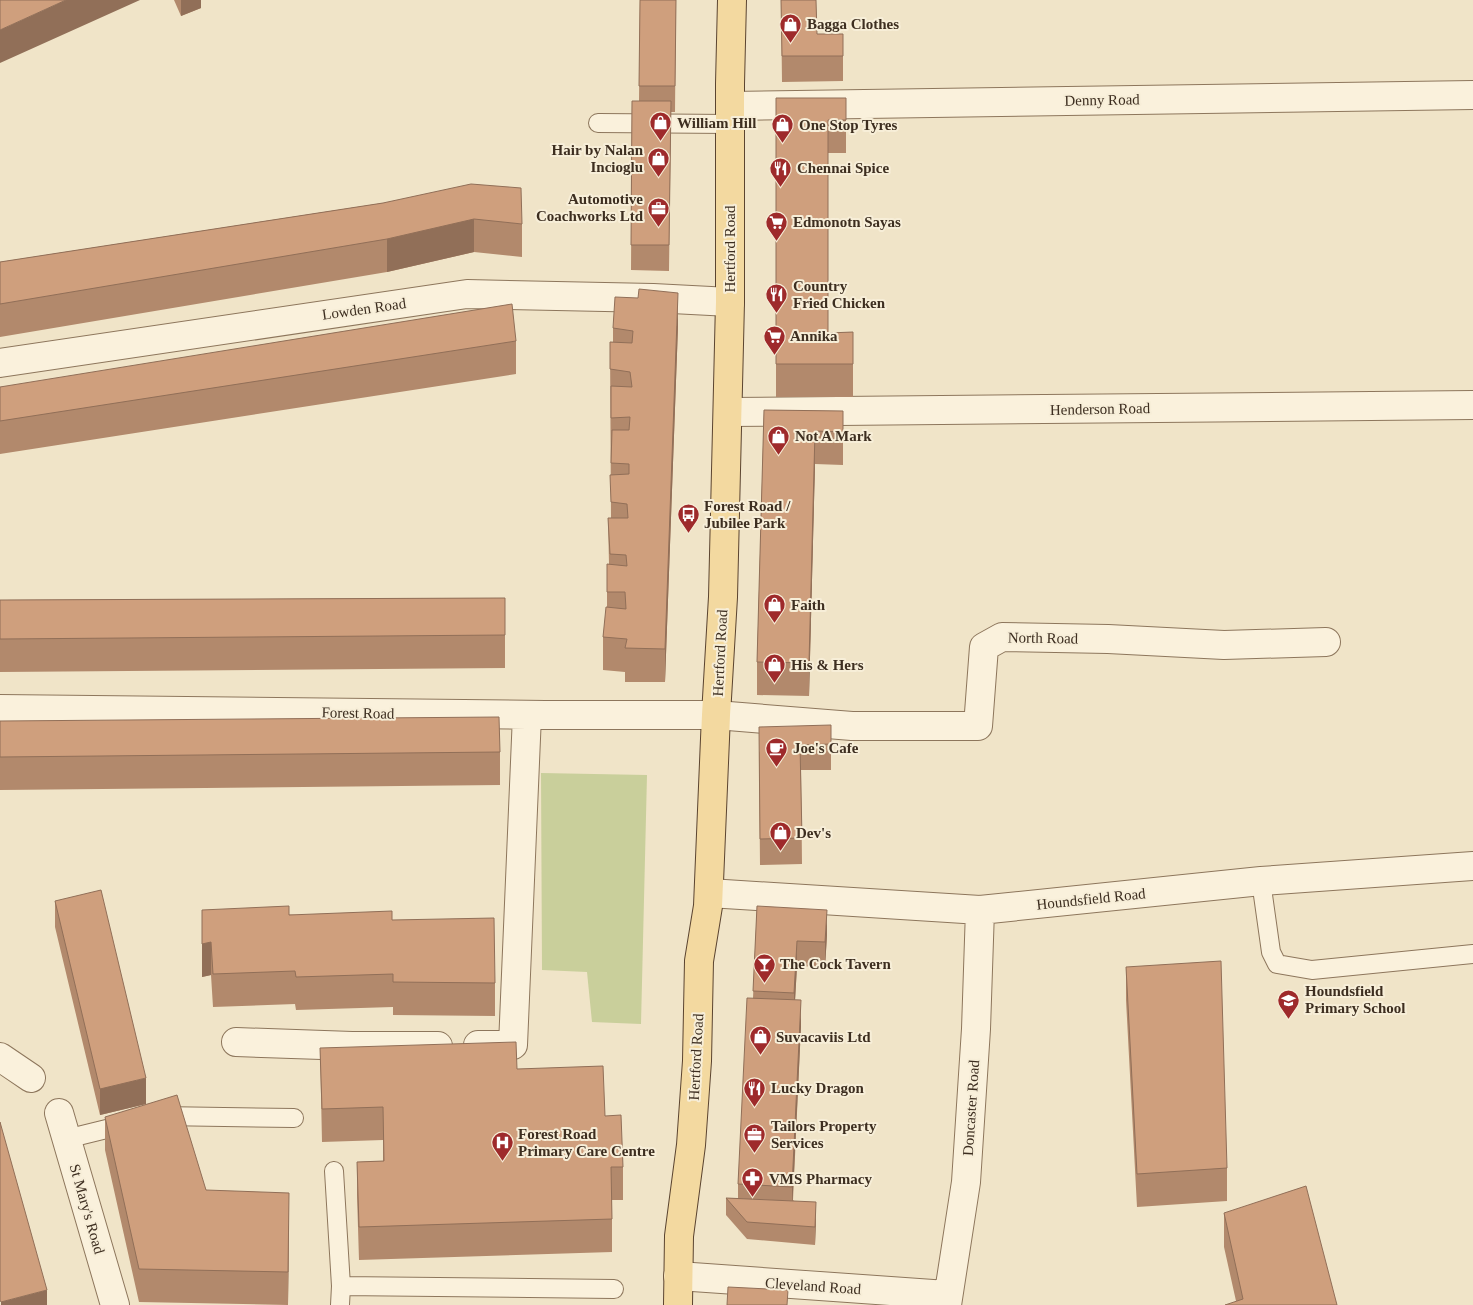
<svg xmlns="http://www.w3.org/2000/svg" width="1473" height="1305" font-family="'Times New Roman',serif">
<style>
.green{fill:#c9cf9b}
.lines{fill:none;stroke-linecap:round;stroke-linejoin:round}
.service-casing{stroke:#8d765c;stroke-width:20}
.minor-casing{stroke:#8d765c;stroke-width:30}
.primary-casing{stroke:#5b4430;stroke-width:30}
.service{stroke:#faf1dc;stroke-width:18}
.minor{stroke:#faf1dc;stroke-width:28}
.primary{stroke:#f3d9a0;stroke-width:28}
.wall{fill:#b2896c}
.shaded-wall{fill:#916f58}
.building{fill:#cf9f7d;stroke:#916f58}
.labels{text-anchor:middle;stroke-width:4;stroke-linejoin:round;paint-order:stroke}
.poi-label{font-size:15px;font-weight:bold;fill:#3d2e20;stroke:#f7eed8;text-anchor:start}
.street-label{font-size:15px;fill:#3d2e20;stroke:#f7eed8}
</style>
<rect width="100%" height="100%" fill="#f0e4c8"/>
<path class="green" d="M541,773L647,775L641,1024L592,1022L587,972L542,970Z"/>
<g class="lines">
<defs>
<path id="service" d="M598,123L730,124
M1261,881L1271,952L1277,964L1312,970L1473,954
M160,1116L294,1118
M66,1139L127,1124
M334,1171L341,1286
M340,1305L341,1286L614,1289"/>
<path id="minor" d="M730,106L1473,95
M0,363L467,294L653,298L730,302
M728,412L1473,405
M0,709L545,715H716L852,726H978L984,647L1002,637L1108,639L1224,645L1326,642
M709,893L980,910L1261,881L1473,866
M236,1042L352,1046H438
M478,1045H513L527,715
M0,1057L31,1078
M59,1113L115,1305
M678,1276L947,1295
M947,1305L966,1182L976,1029L980,910"/>
<path id="primary" d="M678,1305L679,1236L691,1145L697,1061L699,961L708,906L716,715L723,597L730,302V84L732,0"/>
</defs>
<use href="#service" class="service-casing"/>
<use href="#minor" class="minor-casing"/>
<use href="#primary" class="primary-casing"/>
<use href="#service" class="service"/>
<use href="#minor" class="minor"/>
<use href="#primary" class="primary"/>
</g>
<path class="wall" d="M174,0H201V8L181,16Z
M640,0H676L675,112H671L669,271L631,270L632,101H639Z
M781,0L817,34H843V81L782,82Z
M776,98H846V153H828V333L853,332V397H776Z
M383,203L522,224V257L474,252L387,272L0,337V262Z
M678,326L665,682H625V672L603,670V637L607,607V564H609L608,518H611L610,342H613V328Z
M516,341V374L0,454V387Z
M764,410L843,411V465L815,464L809,696L757,695V662Z
M505,598V668L0,672V600Z
M0,721L500,752V785L0,790Z
M831,725V770H801L802,864L760,865L759,752Z
M55,901L146,1104L100,1115L55,927Z
M757,906L827,935L825,967L797,966L795,1000L801,1026L793,1200L816,1219L815,1245L747,1239L726,1215V1198H738V1184L753,998Z
M202,910L392,920L495,983V1016L393,1015V1007L296,1010L295,1004L213,1007L211,975L202,977Z
M1126,967L1227,1168V1201L1137,1207L1126,1000Z
M320,1048L517,1069L605,1116L623,1167V1200H612V1252L359,1260L357,1195V1162L383,1161V1140L322,1142Z
M105,1117L206,1190L289,1226L288,1305L139,1302L105,1150Z
M1224,1213L1337,1305L1236,1301L1224,1247Z"/>
<path class="shaded-wall" d="M66,0H140L0,63V30Z
M181,0H201V8L181,16Z
M474,219V252L387,272V239Z
M678,293V326L665,682V649Z
M815,431V464L809,696V663Z
M827,910V935L825,967V942Z
M797,941V966L794,1019V993Z
M211,942V975L202,977V944Z
M801,1000V1026L792,1212V1187Z
M146,1078V1104L100,1115V1089Z
M289,1193V1226L288,1305V1272Z
M816,1202V1219L815,1245V1227Z
M47,1290V1305H1V1302Z"/>
<path class="building" d="M0,0H66L0,30Z
M640,0H676L675,86H639Z
M781,0H816L817,34H843V56H782Z
M776,98H846V120H828V333L853,332V364H776Z
M632,101H671L669,245H631Z
M471,184L521,188L522,224L474,219L387,239L0,304V262L383,203Z
M639,289L678,293L665,649L625,648L627,639L603,637L606,607L626,609L625,592H607V564L627,566L626,555L610,554L608,518H628L627,504L611,502L610,475L629,474V464L611,463L612,430H629L630,417L611,418V386L632,387L630,372L610,369V342L632,343L633,331L613,328L615,297L638,298Z
M512,304L516,341L0,421V387Z
M764,410L843,411V432L815,431L809,663L757,662Z
M505,598V635L0,639V600Z
M499,717L500,752L0,757V721Z
M831,725V744L800,745L802,838L760,839L759,727Z
M101,890L146,1078L100,1089L55,901Z
M289,906V915L392,911V920L494,918L495,983L393,982V974L296,977L295,971L213,974L211,942L202,944V910Z
M757,906L827,910L825,942L797,941L794,993L753,991Z
M1221,961L1227,1168L1137,1174L1126,967Z
M747,998L801,1000L792,1187L738,1184Z
M516,1042L517,1069L603,1066L605,1116L621,1115L623,1167H611L612,1219L359,1227L357,1162L384,1161L383,1107L322,1109L320,1048Z
M177,1095L206,1190L289,1193L288,1272L139,1269L105,1117Z
M0,1122L47,1290L1,1302L0,1300Z
M1306,1186L1337,1305H1225L1243,1299L1224,1213Z
M726,1198L816,1202L815,1227L747,1222Z
M728,1287L788,1290L787,1305H727Z"/>
<defs>
<symbol id="shop-pin" viewBox="-11 -11 22 30"><path d="M0 17L-7.5 6A9.5 9.5 0 1 1 7.5 6Z" fill="#9e2a2b" stroke="#f7eed8"/><path d="M-5-2.5h2.3a2.7 3.5 0 0 1 5.4 0H5L5.5 6h-11ZM-1.5-2.5h3a1.5 2.3 0 0 0-3 0Z" fill="#fff"/></symbol>
<symbol id="restaurant-pin" viewBox="-11 -11 22 30"><path d="M0 17L-7.5 6A9.5 9.5 0 1 1 7.5 6Z" fill="#9e2a2b" stroke="#f7eed8"/><path d="M-5-6h1v4h1v-4h1v4h1v-4h1v5L-1.5 .5V6h-2V.5L-5-1ZM5-6V6H3V1.5H1.5Q1.5-4 5-6Z" fill="#fff"/></symbol>
<symbol id="office-pin" viewBox="-11 -11 22 30"><path d="M0 17L-7.5 6A9.5 9.5 0 1 1 7.5 6Z" fill="#9e2a2b" stroke="#f7eed8"/><path d="M-6-3h4V-5.5h4V-3h4V5H-6ZM-1-4.5V-3h2v-1.5ZM-6 0V1H6V0Z" fill="#fff"/></symbol>
<symbol id="supermarket-pin" viewBox="-11 -11 22 30"><path d="M0 17L-7.5 6A9.5 9.5 0 1 1 7.5 6Z" fill="#9e2a2b" stroke="#f7eed8"/><path d="M-6-5.5h2.5l.6 2H6L4.5 2H-2.5L-4.4-4H-6ZM-1.5 3.2a1.3 1.3 0 1 0 .1 0ZM3 3.2a1.3 1.3 0 1 0 .1 0Z" fill="#fff"/></symbol>
<symbol id="bus-pin" viewBox="-11 -11 22 30"><path d="M0 17L-7.5 6A9.5 9.5 0 1 1 7.5 6Z" fill="#9e2a2b" stroke="#f7eed8"/><path d="M-5-6H5V4H4V6H2V4H-2V6H-4V4H-5ZM-3.5-4V0h7V-4ZM-3.5 1.2v1.5H-2V1.2ZM2 1.2v1.5H3.5V1.2Z" fill="#fff"/></symbol>
<symbol id="cafe-pin" viewBox="-11 -11 22 30"><path d="M0 17L-7.5 6A9.5 9.5 0 1 1 7.5 6Z" fill="#9e2a2b" stroke="#f7eed8"/><path d="M-5.5-4.5H6V0H3Q3 3.5 0 3.5H-2.5Q-5.5 3.5-5.5 0ZM3-3.2v2h1.7v-2ZM-6 4.5H4V6H-6Z" fill="#fff"/></symbol>
<symbol id="bar-pin" viewBox="-11 -11 22 30"><path d="M0 17L-7.5 6A9.5 9.5 0 1 1 7.5 6Z" fill="#9e2a2b" stroke="#f7eed8"/><path d="M-6-5H6L.8 .8V4.5H3.5V6h-7V4.5H-.8V.8Z" fill="#fff"/></symbol>
<symbol id="school-pin" viewBox="-11 -11 22 30"><path d="M0 17L-7.5 6A9.5 9.5 0 1 1 7.5 6Z" fill="#9e2a2b" stroke="#f7eed8"/><path d="M0-5L7-2L0 1L-7-2ZM-4 1L0 2.5L4 1V4Q0 6-4 4Z" fill="#fff"/></symbol>
<symbol id="hospital-pin" viewBox="-11 -11 22 30"><path d="M0 17L-7.5 6A9.5 9.5 0 1 1 7.5 6Z" fill="#9e2a2b" stroke="#f7eed8"/><path d="M-5-5h3v3.5h4V-5h3V5h-3V1.5h-4V5h-3Z" fill="#fff"/></symbol>
<symbol id="pharmacy-pin" viewBox="-11 -11 22 30"><path d="M0 17L-7.5 6A9.5 9.5 0 1 1 7.5 6Z" fill="#9e2a2b" stroke="#f7eed8"/><path d="M-2-6h4v4h4v4h-4v4h-4v-4h-4v-4h4Z" fill="#fff"/></symbol>
</defs>
<g fill-rule="evenodd">
<use href="#shop-pin" x="778" y="12" width="25" height="34"/>
<use href="#shop-pin" x="648" y="110" width="25" height="34"/>
<use href="#shop-pin" x="770" y="112" width="25" height="34"/>
<use href="#shop-pin" x="646" y="146" width="25" height="34"/>
<use href="#restaurant-pin" x="768" y="156" width="25" height="34"/>
<use href="#office-pin" x="646" y="196" width="25" height="34"/>
<use href="#supermarket-pin" x="764" y="210" width="25" height="34"/>
<use href="#restaurant-pin" x="764" y="282" width="25" height="34"/>
<use href="#supermarket-pin" x="762" y="324" width="25" height="34"/>
<use href="#shop-pin" x="766" y="424" width="25" height="34"/>
<use href="#bus-pin" x="676" y="502" width="25" height="34"/>
<use href="#shop-pin" x="762" y="592" width="25" height="34"/>
<use href="#shop-pin" x="762" y="652" width="25" height="34"/>
<use href="#cafe-pin" x="764" y="736" width="25" height="34"/>
<use href="#shop-pin" x="768" y="820" width="25" height="34"/>
<use href="#bar-pin" x="752" y="952" width="25" height="34"/>
<use href="#school-pin" x="1276" y="988" width="25" height="34"/>
<use href="#shop-pin" x="748" y="1024" width="25" height="34"/>
<use href="#restaurant-pin" x="742" y="1076" width="25" height="34"/>
<use href="#office-pin" x="742" y="1122" width="25" height="34"/>
<use href="#hospital-pin" x="490" y="1130" width="25" height="34"/>
<use href="#pharmacy-pin" x="740" y="1166" width="25" height="34"/>
</g>
<g class="labels">
<g class="poi-label">
<text x="807" y="29">Bagga Clothes</text>
<text x="677" y="128">William Hill</text>
<text x="799" y="130">One Stop Tyres</text>
<text x="643" y="155" text-anchor="end">Hair by Nalan<tspan x="643" dy="17">Incioglu</tspan></text>
<text x="797" y="173">Chennai Spice</text>
<text x="643" y="204" text-anchor="end">Automotive<tspan x="643" dy="17">Coachworks Ltd</tspan></text>
<text x="793" y="227">Edmonotn Sayas</text>
<text x="793" y="291">Country<tspan x="793" dy="17">Fried Chicken</tspan></text>
<text x="790" y="341">Annika</text>
<text x="795" y="441">Not A Mark</text>
<text x="704" y="511">Forest Road /<tspan x="704" dy="17">Jubilee Park</tspan></text>
<text x="791" y="610">Faith</text>
<text x="791" y="670">His &amp; Hers</text>
<text x="793" y="753">Joe's Cafe</text>
<text x="796" y="838">Dev's</text>
<text x="780" y="969">The Cock Tavern</text>
<text x="1305" y="996">Houndsfield<tspan x="1305" dy="17">Primary School</tspan></text>
<text x="776" y="1042">Suvacaviis Ltd</text>
<text x="771" y="1093">Lucky Dragon</text>
<text x="771" y="1131">Tailors Property<tspan x="771" dy="17">Services</tspan></text>
<text x="518" y="1139">Forest Road<tspan x="518" dy="17">Primary Care Centre</tspan></text>
<text x="769" y="1184">VMS Pharmacy</text>
</g>
<g class="street-label">
<text transform="translate(1102 100) rotate(-1)" y="5">Denny Road</text>
<text transform="translate(730 249) rotate(-90)" y="5">Hertford Road</text>
<text transform="translate(364 309) rotate(-8)" y="5">Lowden Road</text>
<text transform="translate(1100 409) rotate(-1)" y="5">Henderson Road</text>
<text transform="translate(1043 638) rotate(1)" y="5">North Road</text>
<text transform="translate(720 653) rotate(-87)" y="5">Hertford Road</text>
<text transform="translate(358 713) rotate(1)" y="5">Forest Road</text>
<text transform="translate(1091 899) rotate(-6)" y="5">Houndsfield Road</text>
<text transform="translate(696 1057) rotate(-87)" y="5">Hertford Road</text>
<text transform="translate(971 1108) rotate(-86)" y="5">Doncaster Road</text>
<text transform="translate(87 1209) rotate(74)" y="5">St Mary's Road</text>
<text transform="translate(813 1286) rotate(4)" y="5">Cleveland Road</text>
</g>
</g>
</svg>
